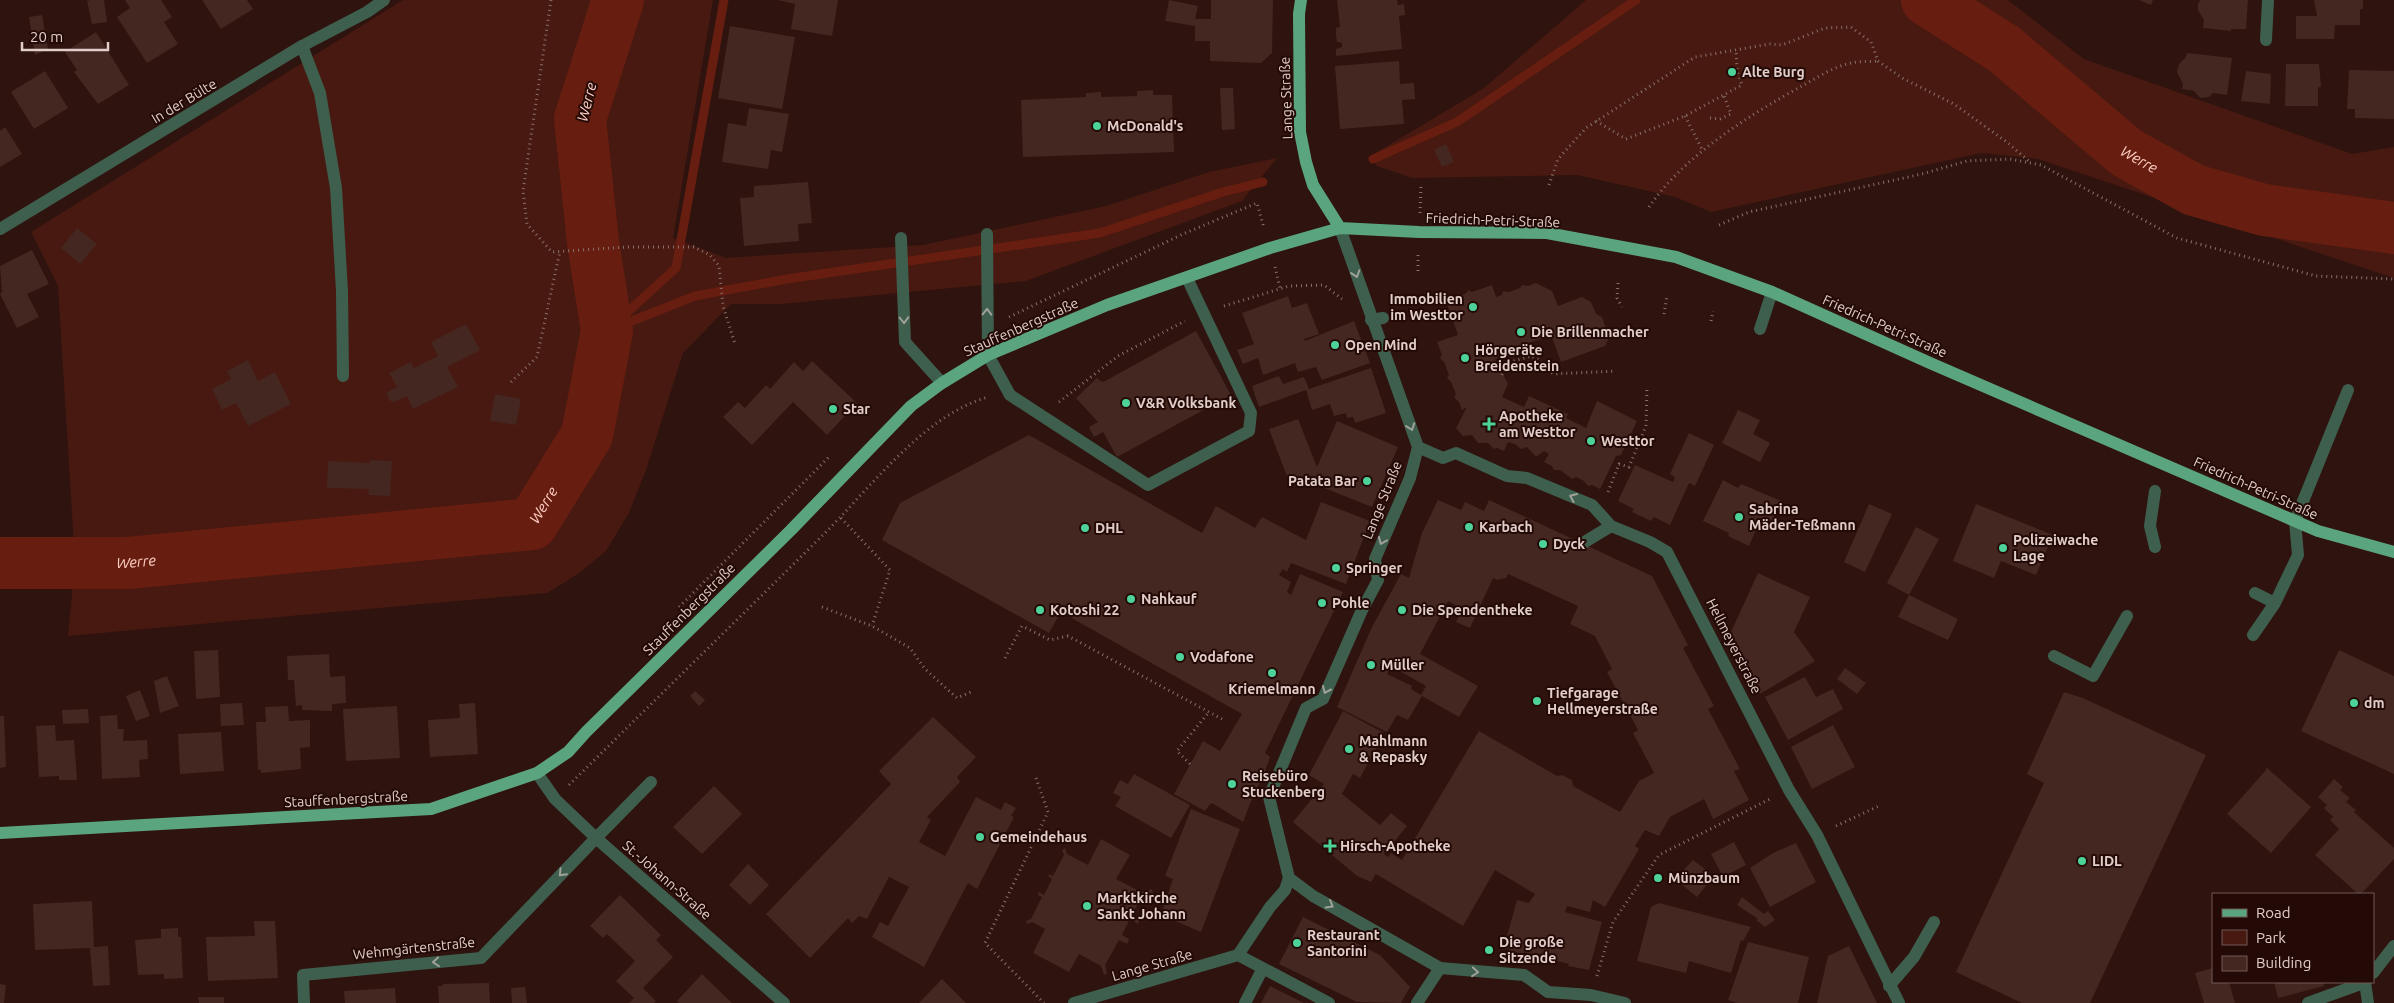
<svg xmlns="http://www.w3.org/2000/svg" width="2394" height="1003" font-family="Ubuntu,sans-serif">
<style>
.green{fill:#481910}
.lines{fill:none;stroke-linecap:round;stroke-linejoin:round}
.stream{stroke:#671e10;stroke-width:9}
.river{stroke:#671e10;stroke-width:52}
.building{fill:#442720;fill-rule:evenodd}
.path{stroke:#88716c;stroke-width:3;stroke-dasharray:1 4;stroke-linecap:butt}
.service{stroke:#3e5f4e;stroke-width:12}
.pedestrian{stroke:#3e5f4e;stroke-width:12}
.minor{stroke:#3e5f4e;stroke-width:12}
.primary{stroke:#5ba480;stroke-width:12}
.oneway{stroke:#a0a198}
.poi-dot{fill:#4dd39a;stroke:#240a06;stroke-width:2}
.labels{text-anchor:middle;stroke-width:4;stroke-linejoin:round;paint-order:stroke}
.poi-label{font-size:14px;font-weight:bold;fill:#e1cdc9;stroke:#240a06;text-anchor:start}
.street-label{font-size:14px;fill:#e1cdc9;stroke:#240a06}
.water-label{font-size:15px;font-style:italic;fill:#fdcec4;stroke:#240a06}
</style>
<rect width="100%" height="100%" fill="#2e130e"/>
<path class="green" d="M403,0H713L673,238L726,258L923,245L1106,206L1209,172L1277,158L1242,201L1026,281L781,304H731L683,353L646,470L629,513L606,551L578,574L547,593L68,636L75,562L58,286L31,232Z
M1586,0H2008L2084,59L2352,154L2394,147V278L2038,159L1981,153L1711,212L1675,197L1577,175L1412,178L1377,166L1369,157L1484,88Z"/>
<g class="lines">
<path class="stream" d="M1373,159L1457,122L1636,0
M611,327L676,268L724,0
M607,331L695,296L787,279L1100,233L1223,192L1263,182"/>
<g class="river">
<path id="s1" d="M1927,0L2004,49L2127,153L2194,190L2264,210L2394,228"/>
<path id="s2" d="M0,563H128L532,524L587,435L607,331L593,242L580,119L618,0"/>
</g>
</g>
<path class="building" d="M91,0H104L107,22L92,24L87,1Z
M125,0H161L172,17L164,22L178,44L147,63L117,17L130,8Z
M202,0H247L253,9L221,29Z
M778,0H838L832,36L791,29L795,4Z
M1169,0L1198,6L1195,19H1211V0H1273L1272,53L1261,63L1210,61V41H1195V26L1165,21Z
M1337,0H1397L1398,5L1404,4L1405,15L1399,16L1402,49L1336,56V49L1342,47V43L1337,42L1336,35V28L1340,27Z
M2139,0H2153L2151,5Z
M2201,0H2248L2246,29H2231V31L2203,28L2204,20L2198,10V3Z
M2314,0H2363V9H2360V25H2335L2334,39H2296V16H2317Z
M42,15L48,49L35,55L29,17Z
M730,26L795,37L782,109L718,98Z
M96,32L129,85L98,104L74,72L77,70L65,52Z
M2187,53L2232,58L2227,95L2213,93L2209,97L2200,98L2194,91L2182,89L2183,84L2177,72L2179,64L2186,57Z
M1399,61L1400,84L1414,83L1415,99L1402,100L1404,124L1340,129L1335,66Z
M2286,64H2319L2321,86L2318,88V106H2285Z
M2349,70L2394,71V119L2355,118V109H2347Z
M45,71L68,108L34,129L11,92Z
M2246,71L2271,74L2270,104L2241,101Z
M1220,88H1233L1235,129L1222,130Z
M1153,90V95H1172L1174,152L1023,157L1021,100L1086,97V93L1101,92V97L1137,96V91Z
M749,108L789,114L782,152L771,150L768,169L722,162L728,123L746,126Z
M5,127L22,154L0,167V131Z
M1446,144L1454,162L1442,167L1434,150Z
M808,182L812,223L798,224L799,241L744,246L740,198L754,197V186Z
M77,228L97,244L80,264L61,248Z
M32,250L49,284L27,294L39,317L17,328L0,294L2,292L0,266Z
M1536,283L1552,291L1558,306L1582,297L1591,302L1596,314L1602,317L1609,338L1605,346L1561,362L1551,335L1515,348L1516,351L1495,359L1508,384L1502,397L1524,407L1529,396L1568,414L1566,418L1586,428L1597,401L1637,421L1621,455L1616,456L1600,489L1592,485L1588,486L1584,481L1576,477L1572,479L1560,470H1554L1552,466L1544,462L1549,454L1544,451L1536,457L1527,447L1521,449L1515,444L1508,442L1504,451L1497,448L1494,449L1488,443H1478L1472,435L1463,436L1456,428L1467,407L1462,410L1459,402L1454,397L1456,394L1451,382L1447,378L1449,375L1444,362L1440,358L1442,355L1437,342L1458,335L1446,301L1465,294L1469,290L1472,292L1492,285L1496,297L1502,295L1503,291L1509,292L1520,288L1522,285L1528,286Z
M1288,296L1292,308L1307,303L1319,334L1304,339L1305,341L1354,321L1370,363L1322,380L1316,367L1298,372L1295,363L1263,375L1258,358L1243,364L1237,350L1254,344L1242,313Z
M466,324L480,350L447,367L458,387L413,409L407,396L395,402L390,401L386,393L397,387L389,373L411,362L414,368L438,356L431,342Z
M1196,331L1231,395L1117,457L1103,432L1094,437L1089,427L1098,422L1076,398L1097,378L1102,382L1105,381Z
M248,360L258,381L275,372L291,404L248,426L236,403L222,410L212,389L231,379L227,371Z
M812,361L857,403L827,435L793,402L752,445L723,417L738,402L745,408L766,385L770,389L794,362L803,371Z
M1371,368L1386,413L1355,423L1353,417L1347,418L1346,413L1334,416L1330,404L1312,410L1306,390L1259,407L1252,386L1279,376L1283,384L1304,377L1309,389Z
M495,394L521,399L516,425L490,421Z
M1738,410L1760,420L1753,434L1770,443L1760,462L1722,443Z
M1298,419L1317,467L1337,421L1398,447L1372,507L1294,476L1288,479L1269,429Z
M1689,433L1714,445L1695,486L1689,483L1670,525L1654,517L1651,521L1632,512L1634,509L1618,501L1635,465L1673,482L1675,477L1670,474Z
M1029,435L1202,533L1216,506L1255,528L1262,517L1306,540L1321,502L1370,521L1346,584L1291,563L1287,572L1283,569L1279,575L1291,582L1287,592L1291,595L1300,574L1343,592L1265,753L1270,757L1263,777L1253,796L1243,822L1212,803L1210,804L1205,811L1174,794L1203,741L1220,751L1242,714L1061,612L1049,633L882,540L900,503Z
M370,460L392,461L390,496L368,495L369,489L327,488L328,461L370,463Z
M1723,480L1738,488L1741,484L1781,501L1767,532L1757,527L1749,546L1728,536L1729,533L1703,521Z
M1438,500L1461,510L1465,502L1484,511L1489,500L1652,576L1688,645L1683,648L1714,706L1708,709L1740,769L1734,771L1749,800L1713,819L1704,799L1670,817L1659,836L1645,830L1635,846L1639,849L1605,907L1593,900L1590,912L1567,906L1565,912L1602,922L1589,970L1568,966L1569,964L1524,952V954L1509,951V949L1504,947L1517,900L1529,903L1535,894L1495,870L1463,926L1376,874L1371,882L1357,876L1293,822L1324,784L1309,775L1343,711L1384,733L1360,778L1353,774L1342,794L1380,825L1391,813L1407,826L1384,854L1388,857L1391,853L1402,860L1479,731L1557,776L1562,775L1572,780L1573,786L1620,812L1639,781L1654,773L1633,733L1638,730L1607,672L1612,669L1595,636L1570,624L1578,606L1508,574L1506,578L1497,580L1493,578L1470,628L1456,622L1462,609L1448,601L1420,654L1478,686L1459,717L1422,696L1408,720L1397,715L1387,732L1337,707L1372,627L1401,574L1409,578L1422,533ZM1391,666L1426,686L1421,695L1411,689L1412,686L1387,674Z
M1869,504L1892,514L1865,572L1844,562Z
M1976,504L2053,535L2036,575L2001,561L1994,578L1953,561Z
M1916,527L1939,539L1909,595L1887,583Z
M1758,573L1810,597L1794,632L1815,661L1760,694L1731,632Z
M1909,595L1958,619L1948,640L1898,617Z
M218,650L220,697L196,699L194,651Z
M2339,650L2394,676V774L2301,731Z
M329,654L330,677L345,676L346,703L332,704V711L302,710V705L296,706L294,680H288L287,656Z
M1845,668L1866,683L1857,694L1837,679Z
M167,676L179,706L160,713L154,681Z
M1805,677L1816,697L1833,689L1843,709L1788,740L1765,697Z
M140,690L150,716L136,721L126,696Z
M695,691L705,700L699,706L690,696Z
M2064,692L2083,698L2206,755L2090,1003H2022L1956,972L2044,783L2027,774Z
M242,703L244,725L221,726L220,704Z
M475,703L478,754L430,757L428,720L460,718L459,704Z
M288,706L289,721L310,720V747L300,748L301,769L261,773V770H258L256,722H266L265,707Z
M397,706L400,758L346,761L343,709Z
M88,709L89,723L63,724L62,710Z
M117,715L118,729H124L123,741L147,740L148,759L139,760L140,777L102,779L100,716Z
M0,716H4L6,767L0,768Z
M933,717L976,757L957,777L960,782L927,817L931,820L919,842L945,856L976,797L1001,810L1005,802L1016,808L1011,816L1014,817L977,889L968,883L924,967L872,937L880,922L888,926L909,887L889,877L867,919L859,916L852,923L848,918L810,958L766,914L891,784L879,771Z
M55,725L56,741L74,740L77,780H59V776L39,777L36,726Z
M1833,725L1855,767L1812,789L1791,747Z
M221,732L224,771L180,774L178,734Z
M2266,767L2311,807L2271,853L2227,814L2266,770Z
M1134,774L1190,805L1171,838L1115,806L1121,797L1113,793L1120,780L1128,784Z
M2334,779L2343,787L2340,790L2350,798L2346,802L2356,810L2354,812L2394,848V859L2361,894H2358L2315,855L2339,829L2330,820L2333,817L2324,808L2327,805L2318,797Z
M714,786L742,814L702,854L673,827Z
M1191,809L1240,829L1201,932L1161,915L1173,879L1165,876Z
M1101,839L1130,855L1116,879L1141,892L1152,889L1153,893L1142,896L1132,915L1140,919L1138,924L1130,919L1122,935L1129,939L1127,944L1119,940L1105,965L1107,974L1104,975L1101,966L1079,954L1069,972L1033,953L1045,929L1032,922L1027,924L1026,921L1031,919L1042,897L1038,895L1039,892L1044,895L1052,879L1048,876L1049,874L1053,876L1064,855L1062,850L1065,848L1067,854L1088,865Z
M1734,842L1746,865L1723,877L1711,854Z
M1796,843L1816,882L1770,907L1750,868L1773,853Z
M1693,860L1714,876L1697,897L1675,879Z
M748,864L769,885L750,905L729,885Z
M620,895L661,935L656,940L673,957L643,988L656,1001L654,1003H629L634,998L616,981L635,961L607,934L603,938L590,926Z
M1742,897L1764,914L1768,911L1775,920L1765,927L1756,920L1758,919L1737,905Z
M92,901L94,947L108,946L110,985L93,986L90,948L35,950L33,904Z
M1659,903L1751,927L1743,941L1741,940L1731,973L1689,961L1686,973L1637,961L1651,907Z
M1303,917L1380,955L1410,987L1401,1003L1357,1002L1279,964Z
M254,921H275L278,978L208,981L206,937L255,936Z
M178,928V937H181L183,978L164,979V974L138,975L135,940L161,938V929Z
M1748,942L1809,957L1798,1003H1737L1728,1000Z
M1849,946L1877,1003H1817L1828,956Z
M2213,968V982H2229L2235,1003H2204L2195,973Z
M702,974L732,1003H679L677,1001Z
M942,979L966,1003H919Z
M2274,982H2323L2324,986L2278,998Z
M489,983L490,1003H439L438,986H443L442,984Z
M0,984L6,985L4,1003H0Z
M1270,986L1304,1003H1261Z
M525,987L527,1003H512L511,988Z
M395,988L396,1003H345L344,991Z
M198,997H224V1003H199Z"/>
<g class="lines">
<path class="path" d="M551,0L523,191L527,224L552,252L627,247H694L710,255L719,266L723,306L735,344
M1685,116L1703,151
M1710,118L1720,119L1731,114L1724,96
M1596,121L1626,139L1685,116L1742,85L1737,71L1736,50
M1549,185L1558,159L1586,128L1695,57L1770,44L1782,45L1825,28L1851,27L1871,42L1878,61L1902,78L1954,104L2008,143L2031,163
M1649,207C1684,156 1749,115 1802,86C1818,77 1833,67 1851,63C1859,61 1869,62 1878,61
M1420,213L1421,185
M1719,225L1749,212L1922,174L1967,161L2010,159L2041,165L2177,238L2316,276L2394,279
M1275,267L1280,288
M1418,271V251
M1618,283L1617,298L1622,307
M1224,306L1289,286L1324,285L1342,299
M1664,314L1667,296
M1009,317L1183,234L1257,203L1264,228
M1711,321L1713,311
M1502,375L1507,363L1531,356L1539,360L1553,374L1616,371
M511,382L537,357L560,251
M1059,402L1118,356L1185,321
M1608,492L1619,464L1629,467L1646,426L1647,389
M841,518L890,570L872,626
M679,607L829,457
M822,607L872,626L910,648L925,669L957,698L971,692
M1005,658L1022,626L1050,640L1068,636L1222,719
M1190,764L1177,751L1209,712
M1036,778L1048,812L985,943L1044,1003
M569,785C653,702 737,620 821,537C869,490 922,416 988,397
M1836,826L1881,805
M1597,976L1613,922L1659,855L1770,799"/>
<path class="service" d="M2266,40L2268,0
M302,46L320,93L336,188L342,291L343,376
M987,234L988,355L1010,395L1148,485L1249,431L1251,413L1187,278
M901,238L905,342L942,383
M1371,320L1383,318
M1760,329L1772,292
M2155,491L2150,526L2155,547
M1583,543L1611,526
M2255,593L2275,603
M2253,635L2275,603L2298,555L2295,521L2348,390
M2054,656L2093,676L2127,616
M596,838L651,782
M1889,986L1914,957L1934,922"/>
<path class="pedestrian" d="M1238,955L1329,1003
M1074,1003L1238,955L1270,907L1285,890L1289,878
M1245,1003L1263,968
M1417,1003L1440,968"/>
<path class="minor" d="M1340,228L1418,447L1410,478L1375,559L1378,580L1362,610L1323,699L1306,708L1269,797L1289,878L1313,896L1440,968L1524,975L1548,992L1591,995L1625,1003
M0,229L302,46L367,12L384,0
M1418,447L1443,458L1456,453L1507,476L1527,478L1592,505L1611,526L1650,542L1667,552L1789,790L1817,835L1899,1003
M537,773L555,799L596,838L784,1003
M2373,973L2394,946
M2365,982L2368,1003
M304,1003L303,975L481,958L596,838
M2308,1003L2366,982"/>
<path class="primary" d="M1301,0L1299,14L1300,132L1306,162L1313,185L1340,228
M0,833L431,809L537,773L568,752L586,732L791,530L911,406L942,383L988,355L1107,305L1270,248L1340,228L1419,232L1547,233L1676,257L1772,292L1930,363L2318,531L2394,552"/>
</g>
<defs><path id="oneway-chevron" d="M-2-3.5L2.5 0L-2 3.5" fill="none" stroke-width="1.6" stroke-linecap="round" stroke-linejoin="round" transform="scale(1.25)"/></defs>
<g class="oneway">
<use href="#oneway-chevron" transform="translate(1356 274) rotate(71)"/>
<use href="#oneway-chevron" transform="translate(987 312) rotate(-89)"/>
<use href="#oneway-chevron" transform="translate(904 320) rotate(88)"/>
<use href="#oneway-chevron" transform="translate(1411 427) rotate(70)"/>
<use href="#oneway-chevron" transform="translate(1573 497) rotate(-157)"/>
<use href="#oneway-chevron" transform="translate(1382 541) rotate(113)"/>
<use href="#oneway-chevron" transform="translate(1326 690) rotate(114)"/>
<use href="#oneway-chevron" transform="translate(562 873) rotate(134)"/>
<use href="#oneway-chevron" transform="translate(1330 905) rotate(30)"/>
<use href="#oneway-chevron" transform="translate(436 962) rotate(175)"/>
<use href="#oneway-chevron" transform="translate(1475 972) rotate(5)"/>
</g>
<g class="poi-dot">
<circle cx="1732" cy="72" r="5"/>
<circle cx="1097" cy="126" r="5"/>
<circle cx="1473" cy="307" r="5"/>
<circle cx="1521" cy="332" r="5"/>
<circle cx="1335" cy="345" r="5"/>
<circle cx="1465" cy="358" r="5"/>
<circle cx="1126" cy="403" r="5"/>
<circle cx="833" cy="409" r="5"/>
<path d="M1486.5 416.5h5v5h5v5h-5v5h-5v-5h-5v-5h5z"/>
<circle cx="1591" cy="441" r="5"/>
<circle cx="1367" cy="481" r="5"/>
<circle cx="1739" cy="517" r="5"/>
<circle cx="1469" cy="527" r="5"/>
<circle cx="1085" cy="528" r="5"/>
<circle cx="1543" cy="544" r="5"/>
<circle cx="2003" cy="548" r="5"/>
<circle cx="1336" cy="568" r="5"/>
<circle cx="1131" cy="599" r="5"/>
<circle cx="1322" cy="603" r="5"/>
<circle cx="1040" cy="610" r="5"/>
<circle cx="1402" cy="610" r="5"/>
<circle cx="1180" cy="657" r="5"/>
<circle cx="1371" cy="665" r="5"/>
<circle cx="1272" cy="673" r="5"/>
<circle cx="1537" cy="701" r="5"/>
<circle cx="2354" cy="703" r="5"/>
<circle cx="1349" cy="749" r="5"/>
<circle cx="1232" cy="784" r="5"/>
<circle cx="980" cy="837" r="5"/>
<path d="M1327.5 838.5h5v5h5v5h-5v5h-5v-5h-5v-5h5z"/>
<circle cx="2082" cy="861" r="5"/>
<circle cx="1658" cy="878" r="5"/>
<circle cx="1087" cy="906" r="5"/>
<circle cx="1297" cy="943" r="5"/>
<circle cx="1489" cy="950" r="5"/>
</g>
<g class="labels">
<g class="poi-label">
<text x="1742" y="77">Alte Burg</text>
<text x="1107" y="131">McDonald's</text>
<text x="1463" y="304" text-anchor="end">Immobilien<tspan x="1463" dy="16">im Westtor</tspan></text>
<text x="1531" y="337">Die Brillenmacher</text>
<text x="1345" y="350">Open Mind</text>
<text x="1475" y="355">Hörgeräte<tspan x="1475" dy="16">Breidenstein</tspan></text>
<text x="1136" y="408">V&amp;R Volksbank</text>
<text x="843" y="414">Star</text>
<text x="1499" y="421">Apotheke<tspan x="1499" dy="16">am Westtor</tspan></text>
<text x="1601" y="446">Westtor</text>
<text x="1357" y="486" text-anchor="end">Patata Bar</text>
<text x="1749" y="514">Sabrina<tspan x="1749" dy="16">Mäder-Teßmann</tspan></text>
<text x="1479" y="532">Karbach</text>
<text x="1095" y="533">DHL</text>
<text x="2013" y="545">Polizeiwache<tspan x="2013" dy="16">Lage</tspan></text>
<text x="1553" y="549">Dyck</text>
<text x="1346" y="573">Springer</text>
<text x="1141" y="604">Nahkauf</text>
<text x="1332" y="608">Pohle</text>
<text x="1050" y="615">Kotoshi 22</text>
<text x="1412" y="615">Die Spendentheke</text>
<text x="1190" y="662">Vodafone</text>
<text x="1381" y="670">Müller</text>
<text x="1272" y="694" text-anchor="middle">Kriemelmann</text>
<text x="1547" y="698">Tiefgarage<tspan x="1547" dy="16">Hellmeyerstraße</tspan></text>
<text x="2364" y="708">dm</text>
<text x="1359" y="746">Mahlmann<tspan x="1359" dy="16">&amp; Repasky</tspan></text>
<text x="1242" y="781">Reisebüro<tspan x="1242" dy="16">Stuckenberg</tspan></text>
<text x="990" y="842">Gemeindehaus</text>
<text x="1340" y="851">Hirsch-Apotheke</text>
<text x="2092" y="866">LIDL</text>
<text x="1668" y="883">Münzbaum</text>
<text x="1097" y="903">Marktkirche<tspan x="1097" dy="16">Sankt Johann</tspan></text>
<text x="1307" y="940">Restaurant<tspan x="1307" dy="16">Santorini</tspan></text>
<text x="1499" y="947">Die große<tspan x="1499" dy="16">Sitzende</tspan></text>
</g>
<g class="street-label">
<text transform="translate(1286 98) rotate(-92)" y="5">Lange Straße</text>
<text transform="translate(184 101) rotate(-31)" y="5">In der Bülte</text>
<text transform="translate(1493 220) rotate(2)" y="5">Friedrich-Petri-Straße</text>
<text transform="translate(1885 326) rotate(24)" y="5">Friedrich-Petri-Straße</text>
<text transform="translate(1021 327) rotate(-24)" y="5">Stauffenbergstraße</text>
<text transform="translate(2256 488) rotate(24)" y="5">Friedrich-Petri-Straße</text>
<text transform="translate(1382 500) rotate(-68)" y="5">Lange Straße</text>
<text transform="translate(689 609) rotate(-45)" y="5">Stauffenbergstraße</text>
<text transform="translate(1734 646) rotate(63)" y="5">Hellmeyerstraße</text>
<text transform="translate(346 799) rotate(-3)" y="5">Stauffenbergstraße</text>
<text transform="translate(667 880) rotate(41)" y="5">St.-Johann-Straße</text>
<text transform="translate(414 948) rotate(-6)" y="5">Wehmgärtenstraße</text>
<text transform="translate(1152 965) rotate(-16)" y="5">Lange Straße</text>
</g>
<g class="water-label">
<text transform="translate(587 102) rotate(-76)" y="5">Werre</text>
<text dy="5" stroke="none"><textPath href="#s1" startOffset="266">Werre</textPath></text>
<text dy="5" stroke="none"><textPath href="#s2" startOffset="556">Werre</textPath></text>
<text dy="5" stroke="none"><textPath href="#s2" startOffset="136">Werre</textPath></text>
</g>
</g>
<rect x="2212" y="893" width="162" height="90" fill="#240a06" stroke="#705854"/>
<rect x="2222" y="909" width="25" height="8" fill="#5ba480" stroke="#705854"/>
<text x="2256" y="918" font-size="15" fill="#e1cdc9">Road</text>
<rect x="2222" y="930" width="25" height="15" fill="#481910" stroke="#705854"/>
<text x="2256" y="943" font-size="15" fill="#e1cdc9">Park</text>
<rect x="2222" y="956" width="25" height="15" fill="#442720" stroke="#705854"/>
<text x="2256" y="968" font-size="15" fill="#e1cdc9">Building</text>
<path d="M22 42v8h86v-8" fill="none" stroke="#e1cdc9" stroke-width="2.5"/>
<text x="30" y="42" font-size="15" fill="#e1cdc9" stroke="#240a06" stroke-width="4" paint-order="stroke">20 m</text>
</svg>
